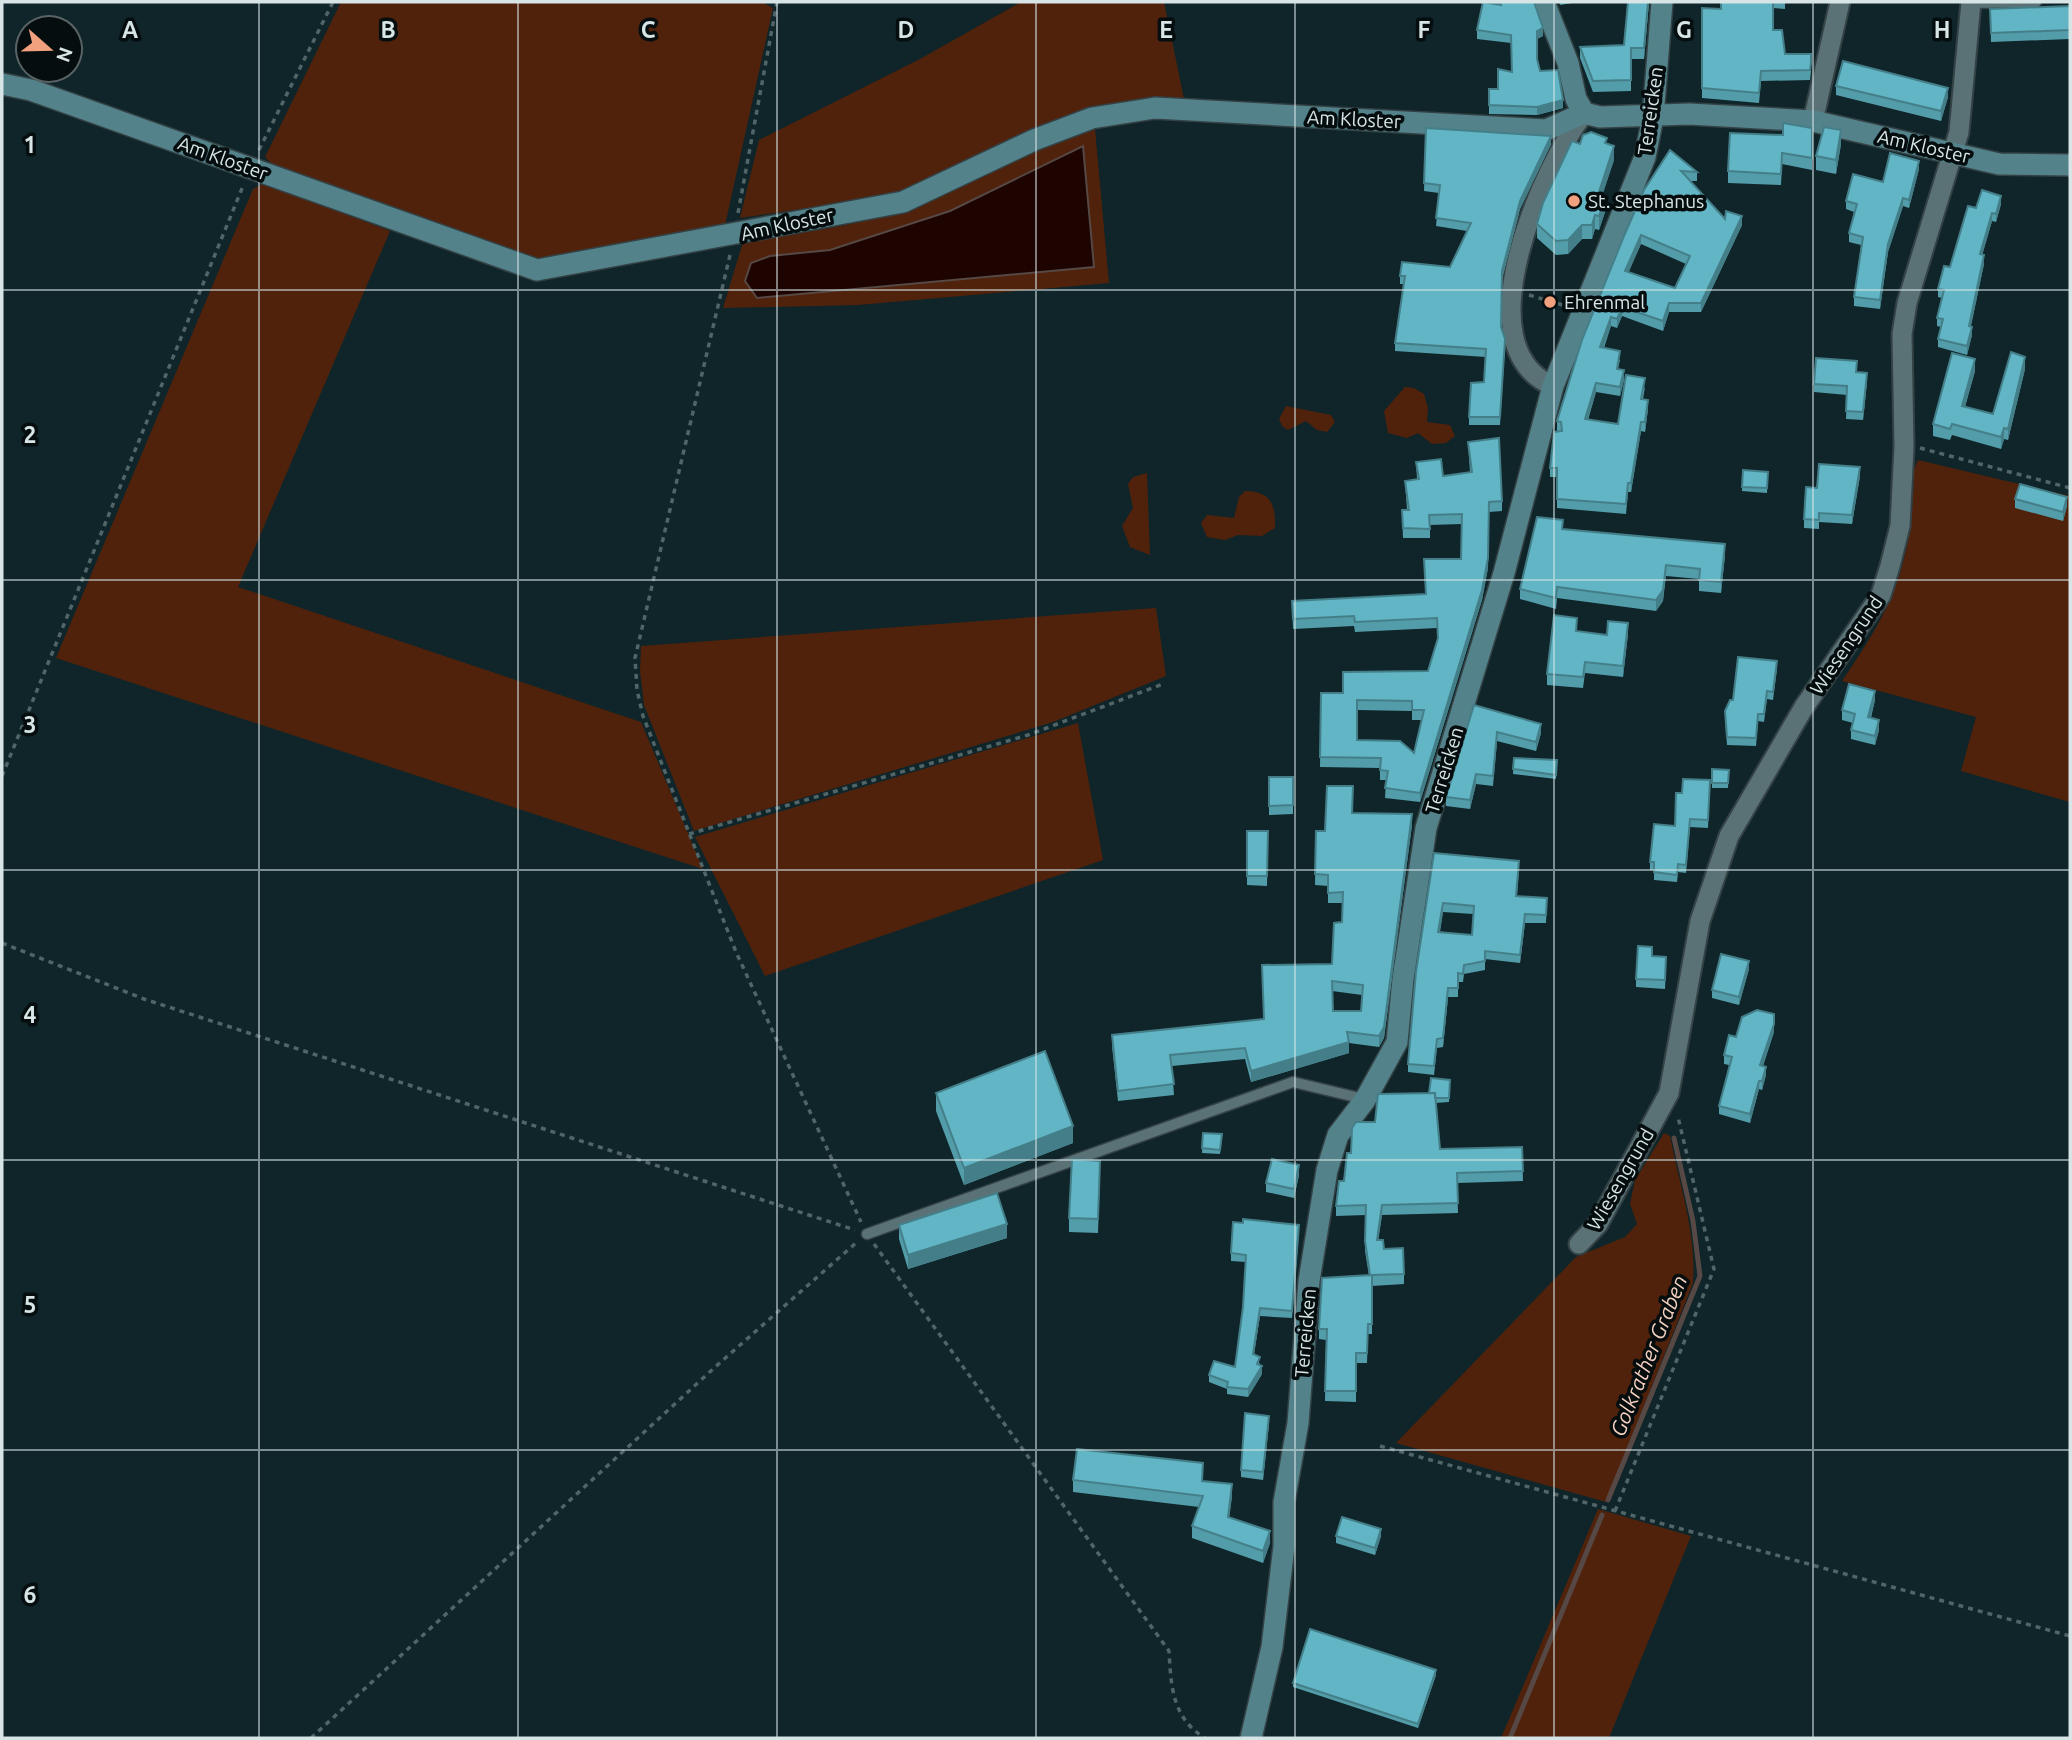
<svg xmlns="http://www.w3.org/2000/svg" width="2072" height="1740" font-family="Ubuntu,sans-serif">
<style>
.green{fill:#51220b}
.water{fill:#1d0400;stroke:#554845;stroke-width:2}
.lines{fill:none;stroke-linecap:round;stroke-linejoin:round}
.stream{stroke:#554845;stroke-width:5}
.lane-casing{stroke:#344245;stroke-width:13}
.street-casing{stroke:#344245;stroke-width:23}
.secondary-casing{stroke:#344245;stroke-width:24}
.path{stroke:#516568;stroke-width:3.5;stroke-dasharray:5 5;stroke-linecap:butt}
.lane{stroke:#5a7276;stroke-width:10}
.street{stroke:#5a7276;stroke-width:19}
.secondary{stroke:#53828a;stroke-width:21}
.wall{fill:#539ca9;fill-rule:evenodd}
.shaded-wall{fill:#447f89}
.building{fill:#61b5c4;stroke:#447f89;stroke-width:2;fill-rule:evenodd}
.grid{fill:none;stroke:#d7e5e7;stroke-width:2;stroke-opacity:0.55}
.poi-dot{fill:#f1a17d;stroke:#050d0e;stroke-width:2.5}
.labels{text-anchor:middle;stroke-width:7;stroke-linejoin:round;paint-order:stroke}
.street-label{font-size:19px;fill:#d7e5e7;stroke:#050d0e}
.poi-label{font-size:19px;fill:#d7e5e7;stroke:#050d0e;text-anchor:start}
.water-label{font-size:21px;font-style:italic;fill:#f3cfbf;stroke:#050d0e}
.grid-label{font-size:23px;text-anchor:middle;font-weight:bold;fill:#d7e5e7;stroke:#050d0e;stroke-width:7;stroke-linejoin:round;paint-order:stroke}
</style>
<rect width="100%" height="100%" fill="#0f2529"/>
<path class="green" d="M341,2H762L773,8L724,230L529,261L273,165L265,157Z
M1021,2H1164L1184,99L1131,103L898,195L740,218L759,140L920,59Z
M1095,129L1109,283L858,305L723,308L743,242C803,232 864,226 922,203C981,180 1034,146 1095,129Z
M264,183L390,231L238,587L641,722L703,869L56,658L253,189Z
M1405,387L1414,388L1424,394L1428,408L1427,422L1450,425L1455,436L1446,443L1432,444L1418,433L1407,438L1388,433L1384,411Z
M1286,406L1331,415L1335,422L1327,432L1317,430L1306,421L1288,430L1282,426L1279,419Z
M1918,460L2070,496V802L1961,771L1976,717L1842,681C1895,604 1912,564 1914,469Z
M1147,473L1150,555L1130,547L1122,526L1133,508L1128,484L1133,477Z
M1245,491C1270,491 1276,504 1275,528L1262,536L1238,535L1225,540L1207,537L1201,523L1207,515L1234,518L1239,497Z
M1156,608L1166,676L1053,722L694,831L644,705L640,671L641,646Z
M1078,723L1103,860L765,976L695,837Z
M1664,1133L1670,1136C1679,1183 1697,1235 1693,1283L1606,1502L1396,1443L1576,1257L1625,1237L1637,1224L1630,1204L1635,1180Z
M1598,1509L1691,1536L1609,1738H1501Z"/>
<path class="water" d="M1083,146L1094,267L757,298L745,281L751,263L770,256L830,250L950,211Z"/>
<g class="lines">
<path class="stream" d="M1608,1500L1700,1276L1693,1221L1674,1138
M1510,1738L1602,1515"/>
<defs>
<path id="lane" d="M1971,3L2036,2
M867,1234L1293,1082L1364,1099"/>
<path id="street" d="M1813,121L1840,2
M1553,386C1461,347 1543,167 1584,113
M1579,1244L1598,1224L1669,1093L1700,921L1729,836L1804,707L1881,595L1890,566L1900,526L1904,447L1902,334L1907,303L1959,132L1971,2"/>
<path id="secondary" d="M1544,2L1568,63L1576,99L1584,113
M2,84L31,90L537,270L903,202L1034,140L1092,118L1155,108L1546,130L1584,113
M1584,113L1600,117L1689,114L1813,121L1999,164L2070,165
M1251,1738L1272,1647L1284,1546V1502L1298,1423L1309,1281L1327,1170L1338,1135L1365,1100L1397,1042L1403,979L1426,828L1504,573L1553,386L1645,157L1653,117L1662,2"/>
</defs>
<use href="#lane" class="lane-casing"/>
<use href="#street" class="street-casing"/>
<use href="#secondary" class="secondary-casing"/>
<path class="path" d="M259,150L333,2
M738,213L777,2
M730,255L635,658L637,690L643,716L736,952L861,1222
M1529,295L1566,306
M1920,448L2070,488
M2,776L243,186
M689,834L1028,735L1163,684
M2,943L144,999L855,1230
M874,1244L1169,1651C1171,1686 1172,1718 1205,1738
M1380,1446L2070,1636
M1615,1511L1714,1269L1678,1117
M311,1738L714,1368L857,1242"/>
<use href="#lane" class="lane"/>
<use href="#street" class="street"/>
<use href="#secondary" class="secondary"/>
</g>
<path class="wall" d="M1496,2H1534L1543,36L1537,39V59L1540,71L1563,108L1537,115L1489,114V89H1498L1512,72L1511,43L1477,39V30L1497,4Z
M1559,2H1578L1560,5Z
M1628,2H1649L1644,59H1631V91L1593,92L1580,58V47L1624,45Z
M1721,2H1785V9L1773,8V30L1785,54H1811V72L1810,80L1761,81L1759,103L1702,98V8L1721,9Z
M2070,6V39L1991,42L1990,9Z
M1836,86L1948,97L1941,121L1836,95Z
M1426,128L1551,144L1520,209L1502,279L1501,327L1505,347L1500,425H1469V417L1484,382L1486,357L1395,351V343L1404,284H1400V276L1450,267L1467,231L1436,226L1439,193L1424,191Z
M1812,128V170L1782,164L1781,185L1728,183V171L1783,135Z
M1580,144H1607L1614,160L1602,195L1605,212L1599,230L1595,229L1592,239H1582L1568,254L1556,255L1537,238V224Z
M1841,144L1836,174L1816,170V156Z
M1670,150L1697,172V181H1690L1725,219L1742,225L1701,312H1669L1663,331L1622,316L1617,328L1611,326L1604,348L1620,360L1618,369L1624,380L1620,396L1596,392L1588,420L1618,424L1645,387L1643,399L1648,409L1645,432L1641,431L1631,492H1628L1626,514L1557,508V477H1550V468L1557,431V421ZM1641,244L1686,264L1675,288L1628,272Z
M1919,169L1909,208L1903,206L1888,252L1880,309L1854,306V297L1861,245L1849,242V233L1854,212L1846,209V201L1883,182Z
M2001,204L1996,222L1992,221L1982,255L1984,264L1971,326L1972,335L1967,355L1938,347V339L1941,327L1937,326V318L1942,298L1938,297V289L1950,267L1976,208Z
M2025,369L2008,440L2004,439L2001,449L1952,435L1950,440L1933,436V424L1975,371L1965,407L1993,414Z
M1857,372L1867,381L1863,420L1846,419L1847,395L1814,392V384Z
M1468,442L1502,501V511L1489,512L1488,568L1482,600L1420,802L1385,798L1386,780H1380V768L1320,767L1321,693H1343L1428,671L1438,640L1437,628L1355,632L1354,626L1293,629L1292,601L1425,594L1461,559L1462,524L1430,525V538H1403L1402,510H1407L1405,481L1417,479L1416,462L1443,476L1470,472ZM1357,710L1412,711V720H1422L1414,753L1357,740Z
M1743,470L1768,472L1767,493L1742,491Z
M1860,476L1852,524L1819,522V529L1804,528V519L1817,488Z
M2015,499L2067,506L2063,521L2015,508Z
M1563,529L1725,555L1721,593L1699,591V579L1666,576L1663,601L1656,611L1557,598L1556,609L1520,599V589Z
M1577,632L1607,635L1628,634L1623,677L1585,673L1583,688L1547,685V674Z
M1777,669L1773,700L1767,699L1764,722L1758,721L1756,746L1727,745L1725,719L1733,700Z
M1875,700L1871,718L1879,730L1875,745L1851,739V730L1853,723L1842,720V710Z
M1474,705L1541,733L1536,751L1497,741L1493,786L1476,784L1470,809L1446,806V797Z
M1514,758L1557,760L1556,779L1513,774Z
M1712,769L1729,770L1728,788H1712Z
M1269,777H1293V814L1269,815Z
M1710,780L1708,828L1690,827L1686,873L1678,872L1677,882L1654,880V870H1650V862L1675,826L1682,793Z
M1352,813L1412,825L1384,1038L1379,1047L1349,1043V1053L1251,1082L1245,1059L1172,1066L1174,1095L1118,1101L1112,1046V1035L1264,1019L1262,976L1332,964L1342,922L1343,903H1328V886L1315,885L1316,831H1325ZM1332,991L1362,995L1361,1011H1333Z
M1247,831H1268L1267,886L1247,885Z
M1434,853L1519,869L1517,896L1547,898L1546,923H1525L1520,963L1485,959V970L1464,974L1463,982H1458V997H1448L1443,1047L1437,1048L1434,1075L1408,1072V1064ZM1443,912L1473,914L1472,935L1440,932Z
M1652,956L1666,965L1665,989L1636,987V979Z
M1749,969L1739,1005L1712,998V990Z
M1774,1032L1763,1066L1766,1075L1762,1090L1759,1089L1750,1123L1719,1114V1106L1729,1065L1724,1064V1055Z
M1450,1080L1449,1102L1436,1103L1440,1149L1522,1147L1523,1181L1457,1183L1458,1213L1382,1215L1378,1240L1404,1274V1284L1372,1286V1334H1368L1367,1363H1356V1402L1325,1401L1326,1340L1319,1339V1329L1369,1276L1365,1251L1366,1215L1336,1216V1206L1351,1153L1375,1122L1429,1093Z
M936,1093L1073,1143L964,1185L936,1111Z
M1203,1133L1222,1139L1220,1154L1202,1153Z
M1100,1175L1098,1233L1069,1232V1218Z
M1299,1175L1294,1198L1266,1192V1183Z
M899,1225L1007,1238L908,1269L899,1239Z
M1299,1232L1292,1318L1260,1316L1254,1354L1260,1364L1262,1374L1248,1397L1227,1394V1389L1209,1382V1375L1235,1367L1243,1307L1246,1262L1231,1261V1253Z
M1269,1423L1263,1480L1241,1477V1470Z
M1203,1475V1481L1232,1496L1229,1517L1270,1543L1263,1563L1192,1538V1526L1199,1507L1073,1492V1480Z
M1336,1536H1381L1375,1555L1336,1543Z
M1436,1675L1418,1728L1293,1687V1683Z"/>
<path class="shaded-wall" d="M1648,2H1649L1644,59V48Z
M1543,28V36L1537,39V31Z
M1948,88V97L1941,121V111Z
M1563,100V108L1537,115V107Z
M1841,130V144L1836,174V160Z
M1551,136V144L1520,209L1502,279V271L1520,201Z
M1614,146V160L1599,206V192Z
M1919,161V169L1909,208V200Z
M2001,196V204L1996,222V214Z
M1605,198V212L1599,230V216Z
M1903,198V206L1888,252L1880,309V300L1888,244Z
M1992,213V221L1980,263V254Z
M1595,215V229L1592,239V225Z
M1742,216V225L1701,312V303Z
M1582,225V239L1568,254V240Z
M1641,235V244L1625,281V271Z
M1984,255V264L1969,334V326Z
M1669,303V312L1663,331V321Z
M1622,307V316L1617,328V319Z
M1611,317V326L1600,356V347Z
M1972,327V335L1967,355V346Z
M2025,357V369L2008,440V429Z
M1975,359V371L1962,417V406Z
M1624,370V380L1620,396V387Z
M1867,373V381L1863,420V412Z
M1596,383V392L1585,428V419Z
M1648,400V409L1645,432V422Z
M1641,422V431L1631,492V483Z
M2004,428V439L2001,449V437Z
M1860,467V476L1852,524V515Z
M2067,497V506L2063,521V512Z
M1489,502L1488,568L1482,600L1420,802V793Z
M1725,544V555L1721,593V582Z
M1666,565L1663,601L1656,611V600Z
M1628,623V634L1623,677V666Z
M1875,691V700L1868,727V717Z
M1879,720V730L1875,745V736Z
M1541,724V733L1536,751V742Z
M1476,774V784L1470,809V800Z
M1412,814V825L1384,1038L1379,1047V1036Z
M1443,903V912L1438,941V932Z
M1525,914V923L1520,963V955Z
M1749,961V969L1739,1005V997Z
M1448,988V997L1443,1047V1038Z
M1774,1024V1032L1760,1074V1065Z
M1349,1042V1053L1251,1082V1071Z
M1766,1067V1075L1762,1090V1081Z
M1759,1081V1089L1750,1123V1114Z
M1073,1126V1143L964,1185V1168Z
M1299,1165V1175L1294,1198V1189Z
M1382,1205V1215L1377,1250V1240Z
M1007,1224V1238L908,1269V1255Z
M1260,1308V1316L1253,1361V1354Z
M1262,1366V1374L1248,1397V1389Z
M1269,1416V1423L1263,1480V1472Z
M1232,1484V1496L1228,1529V1517Z
M1381,1529V1536L1375,1555V1548Z
M1270,1531V1543L1263,1563V1551Z
M1436,1670V1675L1418,1728V1724Z"/>
<path class="building" d="M1483,2L1501,5L1500,2H1534L1543,28L1537,31V59L1540,71L1558,70L1563,100L1537,107L1489,105V89H1498V69L1512,72L1511,35L1477,30Z
M1628,2H1648L1644,48H1631V80L1593,81L1580,47L1624,45Z
M1721,2H1773V30H1782L1785,54H1811V63L1810,70L1761,71L1759,93L1702,88V8L1721,9Z
M2070,6V30L1991,33L1990,9Z
M1843,61L1948,88L1941,111L1836,86Z
M1783,123L1812,128V158L1782,153L1781,174L1728,171L1730,133L1783,135Z
M1824,127L1841,130L1836,160L1816,156Z
M1426,128L1551,136L1520,201L1502,271L1501,327L1505,339L1500,417H1469L1471,383L1484,382L1486,349L1395,343L1405,276H1400L1402,262L1450,267L1471,223L1436,218L1440,185L1424,183Z
M1591,132L1607,138L1605,143L1614,146L1599,192L1605,198L1599,216L1595,215L1592,225H1582L1568,240L1556,241L1537,224L1543,203L1572,141L1580,144L1583,135Z
M1670,150L1697,172L1681,171L1725,219L1726,211L1742,216L1701,303H1669L1663,321L1622,307L1617,319L1611,317L1600,347L1620,351L1617,369L1624,370L1620,387L1596,383L1585,419L1618,424L1626,375L1645,378L1641,399L1648,400L1645,422H1641L1631,483H1628L1626,504L1557,499V468H1550L1554,432L1562,431L1561,422L1557,421L1582,340L1624,236L1644,190ZM1641,235L1690,256L1675,288L1625,271Z
M1890,153L1919,161L1909,200L1903,198L1888,244L1880,300L1854,297L1863,237L1849,233L1857,204L1846,201L1853,174L1883,182Z
M1982,190L2001,196L1996,214L1992,213L1980,254L1984,255L1969,326L1972,327L1967,346L1938,339L1943,319L1937,318L1944,290L1938,289L1944,266L1950,267L1968,206L1976,208Z
M2011,352L2025,357L2008,429L2004,428L2001,437L1952,424L1950,429L1933,424L1952,353L1975,359L1962,406L1993,414Z
M1816,358L1857,361L1856,372L1867,373L1863,412L1846,411L1847,386L1814,384Z
M1499,438L1502,501L1489,502L1488,558L1482,590L1420,793L1385,788L1388,771L1380,770L1381,758L1320,757L1321,693H1343V672L1428,671L1438,638L1437,618L1355,622L1354,616L1293,619L1292,601L1426,594L1424,559H1461L1462,514L1429,515L1430,529L1403,528L1402,510H1409L1405,481L1419,479L1416,462L1441,459L1443,476L1472,472L1468,442ZM1357,700L1412,701V710H1424L1414,753L1400,741L1357,740Z
M1819,464L1860,467L1852,515L1819,513V520L1804,519L1806,487L1817,488Z
M1743,470L1768,472L1767,488L1742,487Z
M2020,484L2067,497L2063,512L2015,499Z
M1537,517L1563,520L1562,529L1725,544L1721,582L1699,580L1700,569L1666,565L1663,590L1656,600L1557,587L1556,598L1520,589Z
M1554,615L1577,618L1576,631L1607,635L1608,621L1628,623L1623,666L1585,662L1583,677L1547,674Z
M1738,657L1777,661L1773,692L1767,691L1764,714H1758L1756,738L1727,737L1725,711L1730,700H1733Z
M1849,684L1875,691L1868,717L1879,720L1875,736L1851,730L1855,714L1842,710Z
M1474,705L1541,724L1536,742L1497,732L1493,776L1476,774L1470,800L1446,797Z
M1514,758L1557,760L1556,775L1513,769Z
M1712,769L1729,770L1728,783H1712Z
M1269,777H1293V805L1269,806Z
M1683,779L1710,780L1708,820L1690,819L1686,865L1678,864L1677,875L1654,872V862H1650L1654,824L1675,826L1676,793H1682Z
M1327,786H1353L1352,813L1412,814L1384,1027L1379,1036L1347,1032L1349,1042L1251,1071L1245,1048L1170,1055L1174,1084L1118,1091L1112,1035L1264,1019L1262,965L1332,964L1334,923L1342,922L1343,892L1328,893V875L1315,874L1316,831H1325ZM1332,981L1363,985L1361,1011H1333Z
M1247,831H1268L1267,876H1247Z
M1434,853L1519,861L1516,896L1547,898L1546,915L1525,914L1520,955L1485,951V961L1464,965L1463,974L1458,973V988H1448L1443,1038L1437,1039L1434,1066L1408,1064L1416,972ZM1443,903L1474,906L1472,935L1438,932Z
M1638,946L1652,947V956L1666,957L1665,980L1636,979Z
M1721,954L1749,961L1739,997L1712,990Z
M1757,1010L1774,1014V1024L1760,1065L1766,1067L1762,1081H1759L1750,1114L1719,1106L1732,1057L1724,1055L1729,1035L1736,1037L1742,1017Z
M1045,1051L1073,1126L964,1168L936,1093Z
M1431,1078L1450,1080L1449,1098H1435V1093H1429Z
M1435,1093L1440,1149L1522,1147L1523,1171L1457,1173L1458,1203L1382,1205L1377,1240H1383L1384,1249L1403,1248L1404,1274L1372,1275V1324H1368L1367,1353H1356V1391H1325L1327,1329H1319L1322,1278L1370,1275L1365,1241L1366,1205L1336,1206L1339,1181H1344L1347,1153H1351L1352,1128L1356,1122H1375L1378,1094Z
M1203,1133L1222,1134L1220,1150L1202,1148Z
M1072,1159L1100,1161L1098,1219L1069,1218Z
M1272,1159L1299,1165L1294,1189L1266,1183Z
M997,1193L1007,1224L908,1255L899,1225Z
M1243,1219L1299,1225L1292,1311L1260,1308L1253,1354L1260,1357L1257,1364L1262,1366L1248,1389L1227,1387L1228,1382L1209,1375L1214,1361L1235,1367L1243,1307L1246,1255L1231,1253L1233,1222L1243,1223Z
M1245,1413L1269,1416L1263,1472L1241,1470Z
M1077,1449L1203,1463L1202,1481L1232,1484L1228,1517L1270,1531L1263,1551L1192,1526L1203,1496L1073,1480Z
M1342,1517L1381,1529L1375,1548L1336,1536Z
M1310,1629L1436,1670L1418,1724L1293,1683Z"/>
<path class="grid" d="M259,2V1738M518,2V1738M777,2V1738M1036,2V1738M1295,2V1738M1554,2V1738M1813,2V1738M2,290H2070M2,580H2070M2,870H2070M2,1160H2070M2,1450H2070"/>
<g class="poi-dot">
<circle cx="1574" cy="201" r="7"/>
<circle cx="1550" cy="302" r="7"/>
</g>
<g class="labels">
<g class="street-label">
<text transform="translate(1650 111) rotate(-82)" y="7">Terreicken</text>
<text transform="translate(1354 119) rotate(3)" y="7">Am Kloster</text>
<text transform="translate(1924 146) rotate(13)" y="7">Am Kloster</text>
<text transform="translate(223 158) rotate(20)" y="7">Am Kloster</text>
<text transform="translate(787 224) rotate(-12)" y="7">Am Kloster</text>
<text transform="translate(1846 645) rotate(-56)" y="7">Wiesengrund</text>
<text transform="translate(1444 770) rotate(-73)" y="7">Terreicken</text>
<text transform="translate(1620 1179) rotate(-60)" y="7">Wiesengrund</text>
<text transform="translate(1305 1333) rotate(-85)" y="7">Terreicken</text>
</g>
<g class="poi-label">
<text x="1588" y="208">St. Stephanus</text>
<text x="1564" y="309">Ehrenmal</text>
</g>
<g class="water-label">
<text transform="translate(1649 1356) rotate(-68)" y="7">Golkrather Graben</text>
</g>
</g>
<g class="grid-label">
<text x="130" y="38">A</text>
<text x="388" y="38">B</text>
<text x="648" y="38">C</text>
<text x="906" y="38">D</text>
<text x="1166" y="38">E</text>
<text x="1424" y="38">F</text>
<text x="1684" y="38">G</text>
<text x="1942" y="38">H</text>
<text x="30" y="153">1</text>
<text x="30" y="443">2</text>
<text x="30" y="733">3</text>
<text x="30" y="1023">4</text>
<text x="30" y="1313">5</text>
<text x="30" y="1603">6</text>
</g>
<rect width="2072" height="1740" fill="none" stroke="#d7e5e7" stroke-width="7"/>
<g transform="translate(49 49) rotate(110)"><circle r="33" fill="#050d0e" stroke="#596365" stroke-width="2"/>
<path d="M0-5L12 26L0 18L-12 26Z" fill="#f1a17d"/>
<text y="-10" font-size="19" font-weight="bold" text-anchor="middle" fill="#d7e5e7">N</text>
</g>
</svg>
